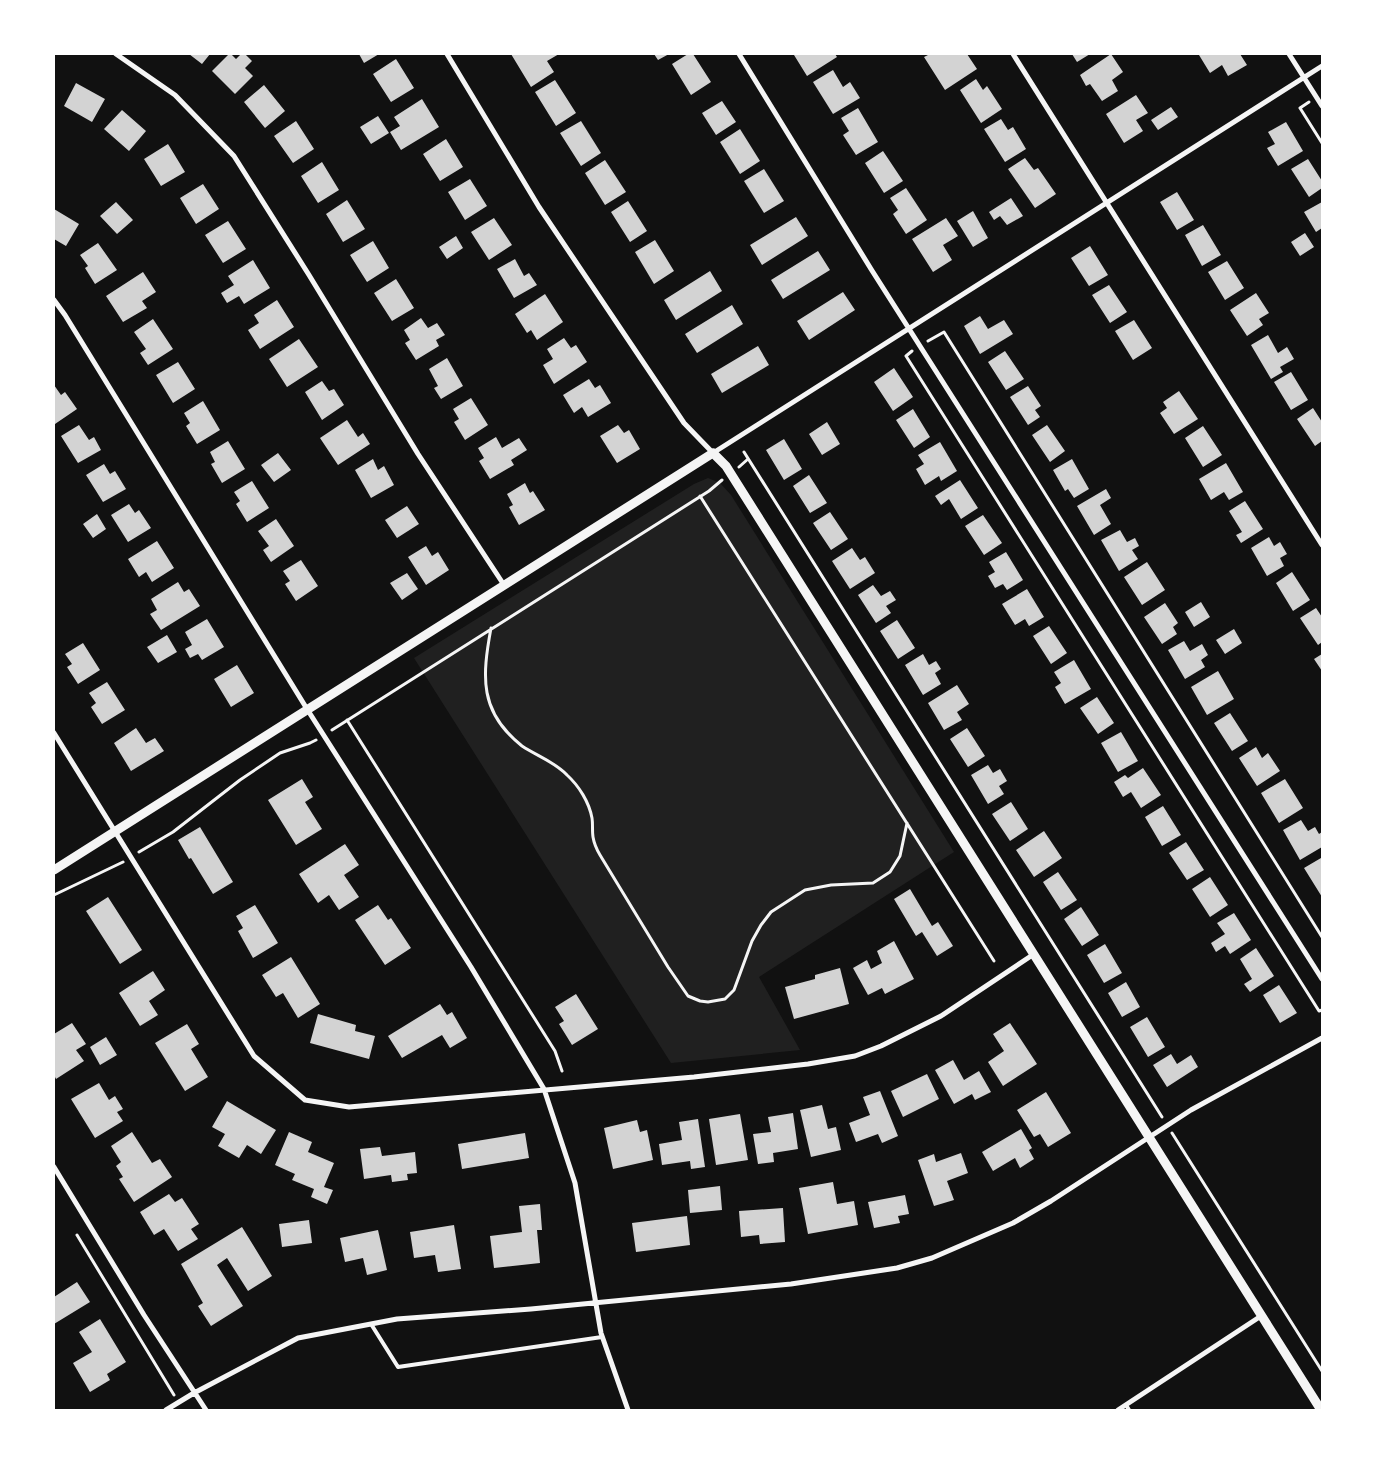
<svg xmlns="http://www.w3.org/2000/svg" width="1376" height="1464" font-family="Figtree,sans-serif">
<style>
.green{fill:#202020}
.building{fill:#d3d3d3}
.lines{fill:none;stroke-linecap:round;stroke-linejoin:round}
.path{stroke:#f5f5f5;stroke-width:3}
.service{stroke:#f5f5f5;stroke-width:4}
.minor{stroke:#f5f5f5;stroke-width:5}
.tertiary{stroke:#f5f5f5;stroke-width:9}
</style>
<rect width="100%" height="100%" fill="#111"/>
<path class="green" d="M708,478L720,483L731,495L954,852L759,977L800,1050L671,1063L414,658L694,484Z"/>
<path class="building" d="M189,54H210L202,64Z
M229,54H231L236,59L241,54H245L252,61L245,68L253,76L235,94L212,71Z
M359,54H379L364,63Z
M511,54H559L547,61L554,72L531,87Z
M654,54H669L658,60Z
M688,54H693L711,82L691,95L672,64Z
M796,54H835L837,57L807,76L794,55Z
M930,54H967L977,69L945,90L924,57Z
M1072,54H1090L1077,62Z
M1111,54L1123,72L1112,80L1118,91L1102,101L1090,84L1086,86L1080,75Z
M1201,54H1240L1247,65L1228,76L1222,65L1210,73L1199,55Z
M396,59L414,88L391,102L373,74Z
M833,70L843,87L850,82L860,98L833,114L813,82Z
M976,79L983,90L987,86L1002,109L981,123L960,90Z
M555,80L576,113L556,126L535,92Z
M76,83L105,99L92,122L64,106Z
M264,85L285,111L265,128L244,102Z
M1136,95L1148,113L1136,120L1143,131L1124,143L1106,114Z
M422,99L439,127L401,150L390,132L400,126L394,117Z
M722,101L736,122L716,135L702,113Z
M1171,107L1178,117L1158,130L1151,120Z
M858,108L878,142L856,155L843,135L849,131L841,118Z
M122,110L146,131L129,151L104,129Z
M378,116L389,133L371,144L360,127Z
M1001,119L1008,130L1013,127L1026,149L1005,162L984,129Z
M296,121L314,149L293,163L274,136Z
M581,121L601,153L581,166L560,133Z
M1286,122L1303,151L1278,166L1267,148L1275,144L1268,132Z
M740,129L760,161L740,174L720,142Z
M446,139L463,167L440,181L423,154Z
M168,144L185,172L161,186L144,159Z
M883,151L903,181L884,193L865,163Z
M1025,158L1034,170L1038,168L1056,194L1035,208L1008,169Z
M1308,159L1322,181V188L1309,197L1291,169Z
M605,160L626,192L605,205L585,173Z
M322,162L339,190L318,203L301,176Z
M764,169L784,201L764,213L744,181Z
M470,179L487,206L465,220L448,192Z
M203,184L219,209L196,224L180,198Z
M906,188L927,220L906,234L893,214L898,210L890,198Z
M1177,192L1194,220L1177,230L1160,202Z
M1011,198L1023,216L1007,225L1000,216L994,220L989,212Z
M347,200L365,229L343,242L326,214Z
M628,201L647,231L630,242L611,212Z
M116,202L133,220L117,234L100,216Z
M1322,202V228L1316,232L1304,212Z
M54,209L79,224L66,246L54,239Z
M973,211L988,238L973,247L957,221Z
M796,217L808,236L762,265L750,245Z
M494,218L512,245L489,260L471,232Z
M946,218L958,236L943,245L952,260L933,272L912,239Z
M228,221L246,249L223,263L205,235Z
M1203,225L1221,255L1202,266L1185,235Z
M1305,233L1314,247L1300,256L1291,242Z
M456,236L463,248L447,259L439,247Z
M655,240L674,271L654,284L635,252Z
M373,241L389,268L367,282L350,255Z
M98,243L117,270L95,284L85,268L88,266L80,255Z
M1090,246L1108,275L1089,286L1071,258Z
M818,251L830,270L783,299L771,280Z
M515,259L524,276L529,273L537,285L514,298L497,269Z
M253,260L270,288L244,304L239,296L227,303L221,293L234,285L228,276Z
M1227,261L1244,288L1225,300L1208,272Z
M710,271L722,291L676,320L664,300Z
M143,272L156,292L142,301L147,308L123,322L106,296Z
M396,279L414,308L392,321L374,293Z
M1109,285L1127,312L1110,323L1092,295Z
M843,292L855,310L809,340L797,321Z
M1256,293L1269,313L1259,319L1263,325L1247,336L1230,310Z
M545,294L563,322L537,340L531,330L527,333L515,314Z
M277,300L294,327L260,349L248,330L259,323L254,315Z
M732,305L743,324L697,353L685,334Z
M980,316L988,329L1004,320L1013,334L980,354L964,326Z
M421,318L428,328L437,323L445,335L436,340L439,346L416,360L405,343L410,340L404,330Z
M153,319L173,349L148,365L140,353L146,349L134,332Z
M1134,320L1152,348L1133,360L1115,331Z
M1268,335L1278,353L1287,347L1294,359L1280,367L1283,372L1271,379L1251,345Z
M564,338L571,348L576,345L587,362L554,384L543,365L553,359L547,349Z
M299,339L318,367L287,387L269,359Z
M758,346L769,365L722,393L711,374Z
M1005,351L1024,379L1006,390L988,362Z
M447,358L463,386L441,399L434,388L438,386L429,369Z
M178,362L195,389L173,403L156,375Z
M894,368L913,397L893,411L874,382Z
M1291,372L1308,400L1291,410L1274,382Z
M589,379L595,388L600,385L611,403L588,417L582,407L574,413L563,395Z
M322,381L329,391L334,389L344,405L322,420L305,392Z
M54,385L61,395L65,392L77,409L55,424Z
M1028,386L1041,406L1035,410L1040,417L1028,425L1010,397Z
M1179,391L1198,419L1174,434L1160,413L1167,408L1163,402Z
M471,398L488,425L465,440L454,422L459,419L453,409Z
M203,401L220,430L197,444L186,426L190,423L184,413Z
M1313,408L1322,422V441L1315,446L1297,419Z
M913,409L930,437L914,448L896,420Z
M347,420L358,437L363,433L370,444L338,465L320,438Z
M827,422L840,444L822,455L809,434Z
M79,425L89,440L94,437L101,450L78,463L61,436Z
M618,425L624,433L629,430L640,449L617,463L600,436Z
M1047,425L1065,451L1050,462L1032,435Z
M1203,426L1222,455L1203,467L1185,438Z
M496,437L502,448L519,438L527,450L511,460L514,465L490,479L479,461L484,458L478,448Z
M784,439L802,469L784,480L766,450Z
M228,441L245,469L222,483L211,464L215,462L210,452Z
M940,442L957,471L941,481L939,476L925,485L916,469L924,464L918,455Z
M278,453L291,470L274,482L261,465Z
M373,459L378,470L384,466L394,485L371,498L355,470Z
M1072,459L1089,489L1074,498L1068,489L1065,491L1053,470Z
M1226,463L1243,492L1229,500L1224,492L1211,500L1199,479Z
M104,464L110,474L115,471L126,489L103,502L86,475Z
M809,475L827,503L810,513L793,486Z
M960,480L978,508L961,519L949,499L941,505L935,496Z
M252,481L269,508L247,522L236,504L240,501L234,492Z
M525,483L530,493L533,491L545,510L519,525L509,507L513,505L507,494Z
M1106,489L1111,498L1100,505L1111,524L1094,535L1077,506Z
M1245,501L1263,529L1241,543L1236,535L1242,532L1229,511Z
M129,504L135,513L139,510L151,528L128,542L111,515Z
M407,506L419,524L397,538L385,520Z
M830,512L848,539L831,550L813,523Z
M97,514L106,529L93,538L83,524Z
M983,515L1002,543L984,555L965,526Z
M276,519L294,546L271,562L263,550L269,546L258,531Z
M1120,530L1127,542L1135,538L1139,546L1132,550L1138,559L1119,571L1101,540Z
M1269,537L1274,546L1280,542L1287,554L1280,558L1284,566L1267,576L1251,548Z
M157,541L174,568L152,582L146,572L139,577L128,559Z
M426,546L432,556L438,552L449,570L426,585L408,557Z
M852,548L860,560L865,557L875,573L850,589L832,561Z
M1006,552L1023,580L1007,590L1003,584L995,588L988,576L995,572L989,562Z
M301,560L318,586L296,601L285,584L290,581L283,571Z
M1147,562L1165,590L1142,605L1124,577Z
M1292,572L1310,600L1293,611L1276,583Z
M407,573L418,589L402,600L390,583Z
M178,582L184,592L189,589L200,606L161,630L150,614L157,610L151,599Z
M873,585L881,596L890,591L896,600L886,606L891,613L876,623L858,595Z
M1027,589L1044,617L1029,626L1025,619L1015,625L1002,604Z
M1201,602L1210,617L1194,627L1185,612Z
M1165,603L1178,623L1173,627L1177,634L1162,644L1144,617Z
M1316,608L1322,617V642L1318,645L1300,618Z
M207,619L224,647L202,660L198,654L190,658L185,649L192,645L185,632Z
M897,620L915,648L898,659L880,631Z
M1049,626L1067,653L1051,664L1033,636Z
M1234,629L1242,643L1225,654L1216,640Z
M167,635L177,652L158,663L147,647Z
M1184,641L1190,651L1202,644L1208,655L1201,660L1205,667L1185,679L1168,650Z
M83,643L100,670L78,684L67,667L72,664L65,654Z
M923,654L929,665L936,661L941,669L935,673L941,684L923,695L905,665Z
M1322,654V671L1314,659Z
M1074,660L1091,689L1065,704L1055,687L1061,683L1054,672Z
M237,665L254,693L231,707L214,679Z
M1218,671L1234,699L1207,715L1191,687Z
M107,682L125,710L102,724L91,707L96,703L89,693Z
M957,685L969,704L957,712L962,720L944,730L928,703Z
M1097,697L1114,723L1098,734L1080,708Z
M1230,713L1248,741L1232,751L1214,723Z
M136,728L146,743L155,738L164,751L131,771L114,743Z
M967,728L985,756L968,767L950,739Z
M1121,732L1138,761L1118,772L1101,743Z
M1256,747L1262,758L1268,753L1280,771L1257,786L1239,758Z
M988,765L993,773L1000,769L1007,781L999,786L1004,794L988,804L971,775Z
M1143,768L1161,795L1141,808L1131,792L1123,797L1114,782L1125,775L1128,778Z
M302,779L313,797L305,802L322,829L296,845L268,800Z
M1285,779L1303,808L1279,823L1261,793Z
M1011,802L1028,829L1010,841L992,814Z
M1163,806L1181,835L1162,846L1145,817Z
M1301,820L1308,831L1315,827L1319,834L1322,832V847L1300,860L1283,830Z
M200,827L233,882L213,894L191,858L189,859L178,840Z
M1044,831L1062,858L1034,877L1016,850Z
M1186,842L1204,870L1187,880L1169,853Z
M345,844L359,865L344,875L359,897L339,910L329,895L318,903L299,874Z
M1321,858L1322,860V897L1304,868Z
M1058,872L1077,900L1061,910L1043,882Z
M1210,877L1228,905L1210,917L1192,889Z
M910,889L932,926L938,922L953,946L937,956L922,932L916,936L894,899Z
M108,897L142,950L120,964L86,911Z
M255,905L278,943L253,958L238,931L243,928L236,916Z
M378,905L388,920L391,918L411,948L385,965L355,920Z
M1081,907L1099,935L1082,946L1064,919Z
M1234,913L1251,940L1230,954L1225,946L1216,952L1211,943L1225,934L1217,923Z
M894,941L914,979L885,994L882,988L868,995L853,968L867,960L871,969L882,963L877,951Z
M1105,944L1122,973L1104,983L1087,955Z
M1256,948L1274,976L1250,992L1244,984L1252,979L1240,959Z
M291,957L320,1004L298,1018L283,993L276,997L262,975Z
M840,968L849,1004L794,1019L785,987L815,979V975Z
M153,971L165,990L149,1001L158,1015L140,1026L119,993Z
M1126,982L1140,1007L1122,1017L1108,993Z
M1279,985L1297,1013L1280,1023L1263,995Z
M576,994L598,1029L572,1045L559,1024L564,1021L555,1007Z
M440,1004L447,1015L452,1012L467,1038L450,1048L442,1035L402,1058L388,1036Z
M318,1014L356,1025L355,1031L375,1036L369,1059L310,1043Z
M1147,1017L1165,1047L1148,1057L1130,1027Z
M72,1023L86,1044L76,1050L84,1061L56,1079L54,1075V1034Z
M1010,1023L1037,1064L1003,1086L988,1062L1004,1051L993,1034Z
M187,1024L199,1044L191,1049L208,1077L185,1091L155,1043Z
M106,1037L117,1055L100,1065L90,1047Z
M1171,1054L1177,1064L1191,1055L1198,1067L1167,1087L1153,1065Z
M953,1060L964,1080L979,1071L991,1092L975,1100L972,1094L954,1104L935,1070Z
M927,1074L939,1099L903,1117L891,1091Z
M99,1083L109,1100L115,1096L123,1109L117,1112L123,1121L95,1138L71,1099Z
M880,1091L898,1136L882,1143L878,1134L856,1142L849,1123L870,1115L863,1097Z
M1046,1092L1071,1133L1048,1147L1040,1134L1034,1137L1017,1110Z
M227,1101L276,1130L261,1154L247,1145L239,1158L218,1146L225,1134L212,1127Z
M822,1105L828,1129L836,1127L841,1150L811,1157L800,1110Z
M793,1113L798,1149L773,1153L774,1162L758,1164L753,1134L771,1132L768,1117Z
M740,1114L748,1160L716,1165L709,1119Z
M698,1119L705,1167L691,1169L690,1161L662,1165L659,1144L682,1140L679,1122Z
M637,1120L640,1132L647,1130L653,1160L613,1169L604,1128Z
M1021,1129L1032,1148L1029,1150L1034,1159L1020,1168L1015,1158L993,1171L982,1152Z
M132,1132L152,1163L160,1159L172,1177L134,1202L119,1179L123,1177L116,1166L121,1162L111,1146Z
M289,1132L312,1142L308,1152L334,1163L324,1187L333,1190L327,1204L311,1197L314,1189L292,1180L295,1174L275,1165Z
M525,1133L529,1158L462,1169L458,1144Z
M380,1147L382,1156L415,1152L417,1173L407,1174L408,1180L392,1182L391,1175L364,1179L360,1149Z
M961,1153L968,1173L947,1181L954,1200L934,1206L918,1160L934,1154L936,1162Z
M833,1182L837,1204L854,1201L858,1225L808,1234L799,1188Z
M720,1186L722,1210L690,1213L688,1190Z
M169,1194L175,1202L182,1198L199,1224L191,1229L198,1239L178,1251L164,1229L154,1235L140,1212Z
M905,1195L909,1214L898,1216L900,1223L874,1228L868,1202Z
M540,1204L542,1230H537L540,1263L494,1268L490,1236L522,1232L519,1206Z
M783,1208L785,1242L760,1244L759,1235L741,1237L739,1211Z
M687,1216L690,1245L636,1252L632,1223Z
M309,1220L312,1243L282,1247L279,1224Z
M454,1225L461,1269L438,1272L435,1255L414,1258L410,1232Z
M242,1227L272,1276L248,1291L227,1258L217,1265L243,1306L211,1326L198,1306L203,1303L181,1264Z
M378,1230L387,1270L367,1275L363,1258L345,1262L340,1238Z
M77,1282L90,1302L54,1324V1297Z
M100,1319L126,1362L107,1374L110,1380L90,1392L73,1363L92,1352L79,1332Z"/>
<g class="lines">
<path class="path" d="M1309,102L1300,108L1322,143
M928,341L944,332L1322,937
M912,351L906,356L1319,1011L1322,1010
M744,452L1162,1117
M739,467L748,459
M700,496L994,961
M491,628C482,677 479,712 522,746C537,756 555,762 567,775C579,786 589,802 592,818C593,824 592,831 593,837C594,843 597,850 600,855L668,967L688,996L700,1001L708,1002L725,999L734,990L752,941L761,925L771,912L805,890L831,885L873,883L890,872L900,856L907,823
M347,720L555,1051L562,1071
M332,730L709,491L722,480
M139,852L173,832L240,780L280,753L310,743L316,740
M54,895L123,862
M1172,1133L1322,1371
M77,1235L174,1395"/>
<path class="service" d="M371,1324L398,1367L602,1337
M1126,1405L1129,1410"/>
<path class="minor" d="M116,54L175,95L234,156L309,275L418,454L504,585
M447,54L539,207L684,423L713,453L1322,66
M739,54L871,269L1322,979
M1013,54L1322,545
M1289,54L1322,106
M54,300L65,315L307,709L471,967L544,1089L575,1183L601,1333L628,1410
M54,733L254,1056L305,1100L349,1107L694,1077L808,1064L855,1056L881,1046L941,1016L1034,954
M54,1167L144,1315L206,1410
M166,1410L194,1393L298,1338L397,1319L531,1309L791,1284L897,1268L932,1258L1013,1223L1051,1201L1191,1110L1322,1038
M1118,1410L1261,1316"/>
<path class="tertiary" d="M54,870L713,453L726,466L1321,1410"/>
</g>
<rect width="1376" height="1464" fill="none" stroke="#ffffff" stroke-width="110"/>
</svg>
